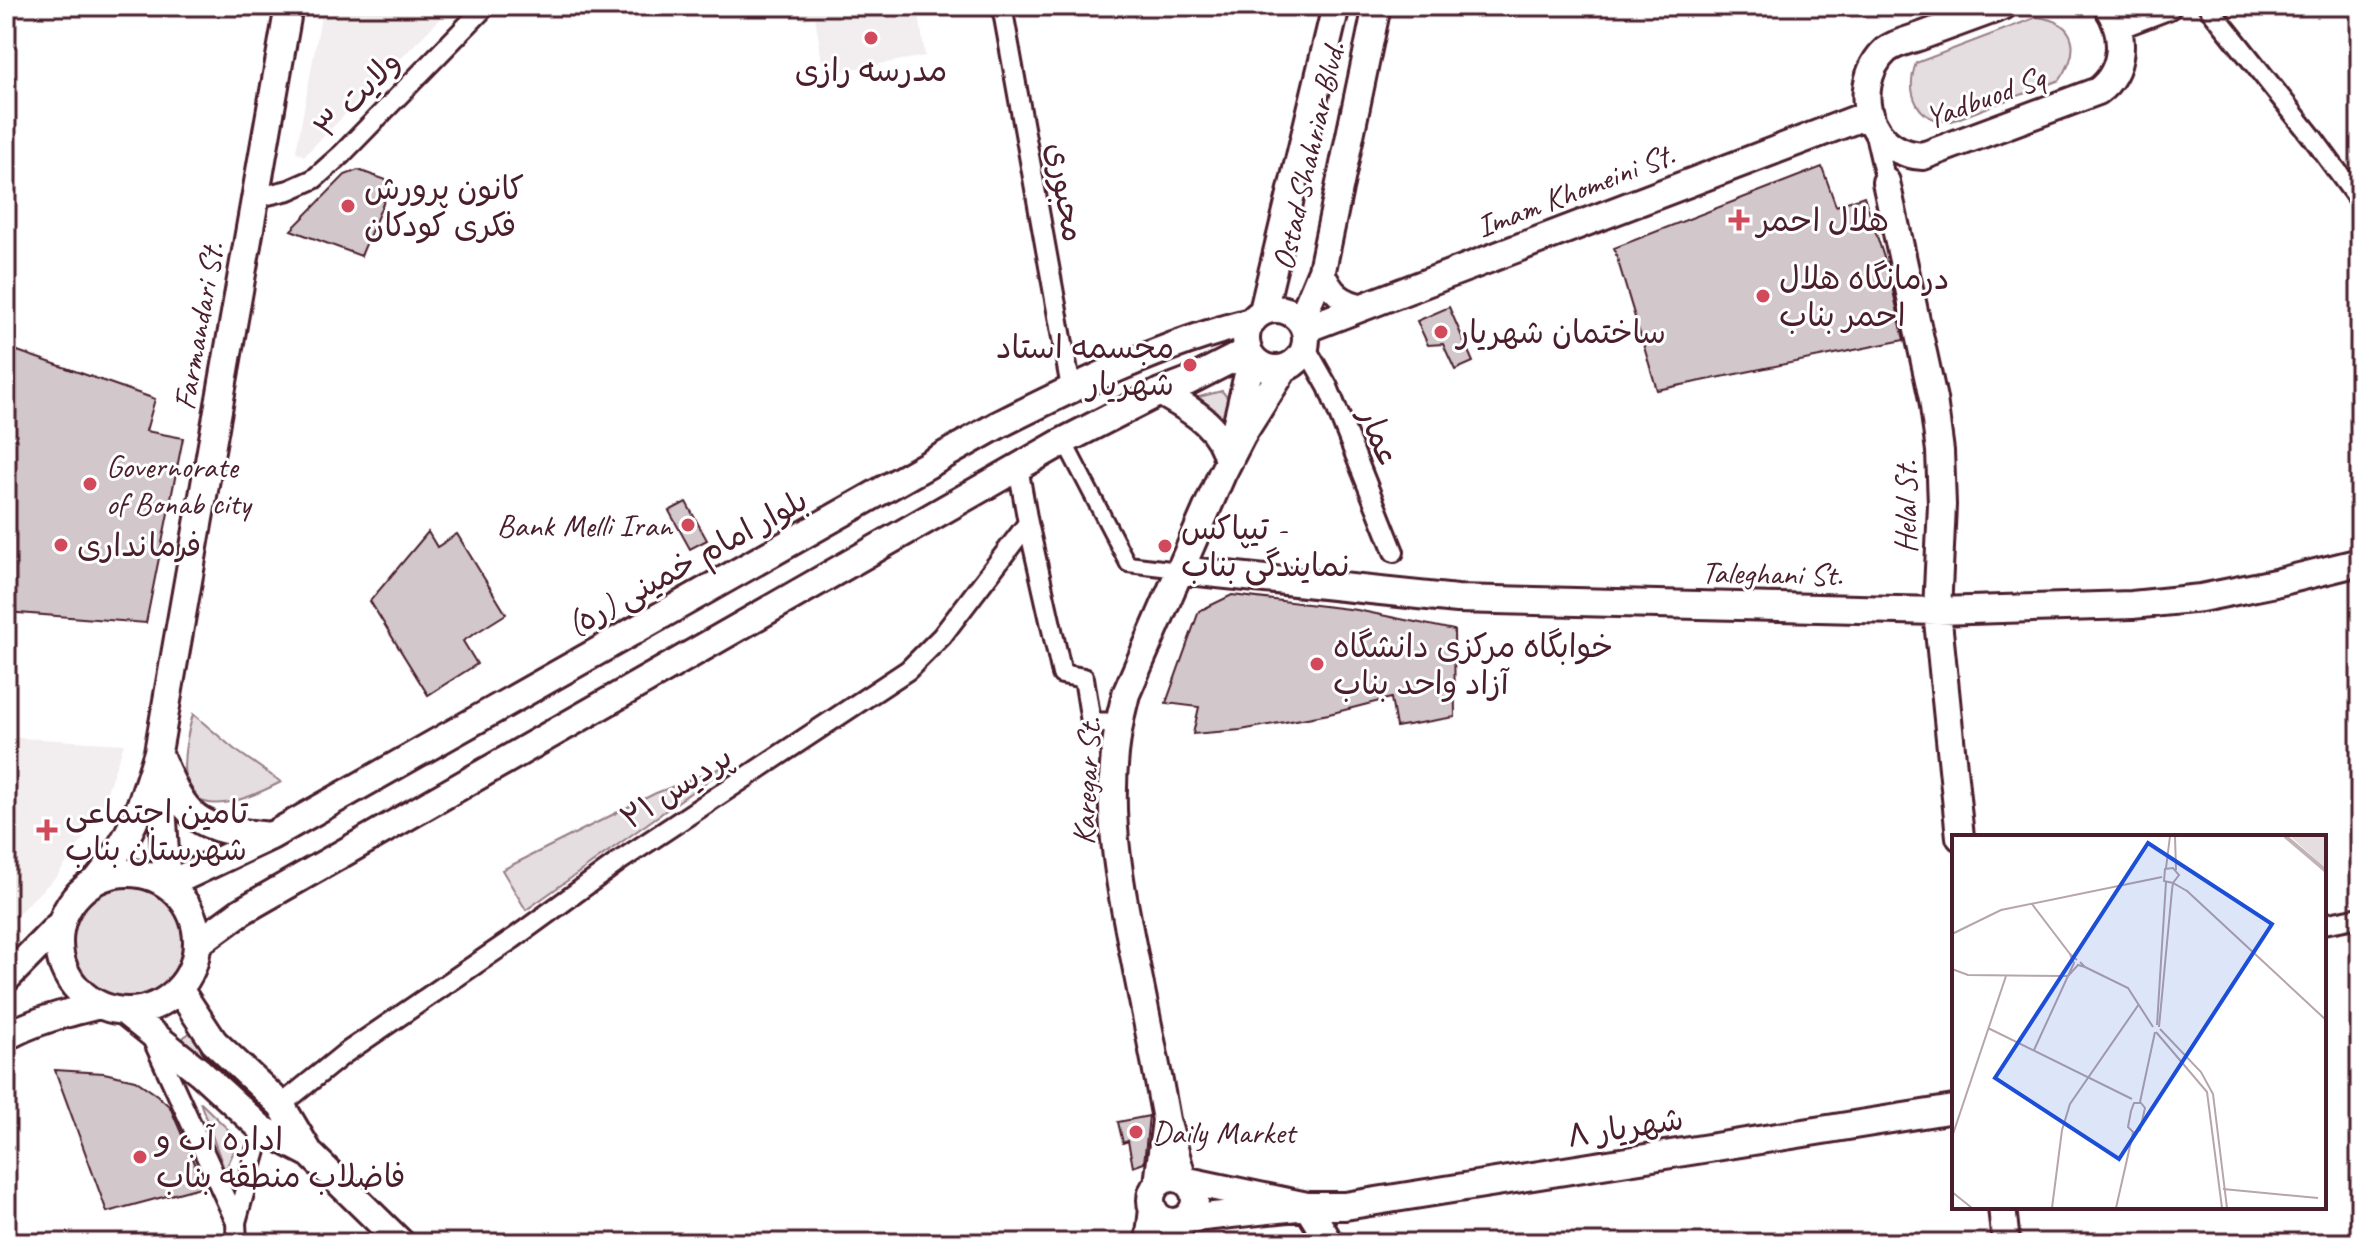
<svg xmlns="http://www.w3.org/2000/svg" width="2366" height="1249" font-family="Caveat,'Playpen Sans Arabic',sans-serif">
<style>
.built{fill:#f2eeef}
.green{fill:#e5dee0;stroke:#987e86;stroke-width:2}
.building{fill:#d2c7cb;stroke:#4a1f2b;stroke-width:2}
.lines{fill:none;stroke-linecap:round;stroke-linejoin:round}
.pedestrian-casing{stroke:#4a1f2b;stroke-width:20}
.minor-casing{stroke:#4a1f2b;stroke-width:24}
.tertiary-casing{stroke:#4a1f2b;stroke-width:28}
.secondary-casing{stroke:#4a1f2b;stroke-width:32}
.pedestrian{stroke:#fff;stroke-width:14}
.minor{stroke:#fff;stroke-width:18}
.tertiary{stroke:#fff;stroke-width:22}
.secondary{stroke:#fff;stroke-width:26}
.poi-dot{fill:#d1495b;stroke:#fff;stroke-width:3}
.labels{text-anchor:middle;stroke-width:6;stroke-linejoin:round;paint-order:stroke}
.poi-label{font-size:32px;fill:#4a1f2b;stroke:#fff;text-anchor:start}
.street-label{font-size:32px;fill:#4a1f2b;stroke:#fff}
.inset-river{fill:none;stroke:#c1b3b6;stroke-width:4}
.inset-road{fill:none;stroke:#b7a5aa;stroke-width:2}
.view{fill:#1d4ed8;fill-opacity:0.15;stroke:#1d4ed8;stroke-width:4}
.inset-edge{fill:none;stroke:#4a1f2b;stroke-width:4}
</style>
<rect width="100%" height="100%" fill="#fff"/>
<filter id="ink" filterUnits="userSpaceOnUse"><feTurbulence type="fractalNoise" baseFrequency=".0125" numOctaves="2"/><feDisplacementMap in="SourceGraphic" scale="16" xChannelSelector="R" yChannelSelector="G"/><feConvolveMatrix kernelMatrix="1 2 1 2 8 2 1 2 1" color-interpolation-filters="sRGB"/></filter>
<g filter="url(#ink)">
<path class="built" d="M323,6H453L304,156L296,151Z
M795,6H918L925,56L824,74L815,17L804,20L796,16Z
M6,737L124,744L99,813L78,847L57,876L6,925Z"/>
<path class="green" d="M2037,17C2077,22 2081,49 2060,80L1952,121C1917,123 1905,93 1916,63Z
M1222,391L1231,402L1226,436L1191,399Z
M193,714L234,749L281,782C202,823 166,808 193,714Z
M731,764L526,910L502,870L656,793Z
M67 942a59 59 0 1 1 118 0a59 59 0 1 1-118 0Z
M191,1032L268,1104L263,1114L181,1045L184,1037Z
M200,1102L241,1142L234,1151L225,1171Z"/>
<path class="building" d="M1822,167L1836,206L1864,196L1889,273L1904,340L1657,390L1614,248Z
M358,170L392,182L361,256L291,230L345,175Z
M1449,307L1473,362L1455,370L1443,344L1428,345L1417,321Z
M6,347L155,399L146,431L183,438L146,623L6,612Z
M686,502L707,540L690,549L669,511Z
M428,532L437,547L457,534L506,614L463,641L477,664L428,695L370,601Z
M1232,595L1357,610L1454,630L1455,717L1396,727L1391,698L1329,714L1241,730L1193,734L1199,707L1166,703L1199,611Z
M55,1070L104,1073L135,1080L157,1095L170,1107L204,1186L107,1212Z
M1149,1116L1144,1163L1133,1167L1128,1141L1123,1143L1118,1122Z"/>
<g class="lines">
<defs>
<path id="pedestrian" d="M1064,441L1128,564L1179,570"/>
<path id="minor" d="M1002,6L1071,388
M2208,6L2313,138L2360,202
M1874,130L1886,182
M255,198L289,190L314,179L342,154L486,6
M1306,348L1328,387L1394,552
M1028,523L1062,674L1084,678L1091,722L1119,723
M2324,924L2360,917
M151,1036L236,1222
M281,1105L344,1054L514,938L621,860L908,670L942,636L1028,523L1018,467
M237,1243L236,1222L262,1129"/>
<path id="tertiary" d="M1322,270C1331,292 1341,302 1365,306"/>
<path id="secondary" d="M2003,6C1976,16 1948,26 1921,36C1910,40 1895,43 1886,50C1866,68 1861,101 1873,124C1883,144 1901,155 1923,156L2098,91C2125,71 2126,33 2107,6
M2117,25L2167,6
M1886,182L1933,399L1940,451L1942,505L1937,611L1960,837
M1246 339a30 30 0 1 1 60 0a30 30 0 1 1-60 0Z
M1263,311L1336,6
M1301,320L1322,270L1377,6
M1305,329L1870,114
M1160,392C1189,409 1222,425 1228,462
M1234,435L1252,357
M1179,570L1457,599L1937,611L2132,605L2201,598L2275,583L2360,562
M158,752C187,822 195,829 271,836
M160,772L167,885
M59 942a69 69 0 1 1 138 0a69 69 0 1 1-138 0Z
M98,879C133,837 142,803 158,752L289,6
M167,885L271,836L998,425C1080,384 1162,344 1250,322
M197,944L242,911L1064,441L1160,392L1189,381L1248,351
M6,979L60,924
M179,989L214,1042L281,1105L310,1154L401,1243
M124,1011L200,1072L262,1129L310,1154
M6,1037C35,1020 68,1013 100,1005
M1166,1120C1157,1068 1146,1016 1136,965C1117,869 1100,791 1126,694L1222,474L1242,435L1284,369
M1151 1200a22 22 0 1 1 44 0a22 22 0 1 1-44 0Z
M1158,1184L1166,1120L1183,1180L1307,1206L1185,1219L1170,1243
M1307,1206H1345L1954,1109
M1307,1206L1330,1243
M2002,1207L2006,1243
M1149,1243L1153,1209"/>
</defs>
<use href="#pedestrian" class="pedestrian-casing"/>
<use href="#minor" class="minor-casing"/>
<use href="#tertiary" class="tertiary-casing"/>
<use href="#secondary" class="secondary-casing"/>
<use href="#pedestrian" class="pedestrian"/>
<use href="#minor" class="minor"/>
<use href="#tertiary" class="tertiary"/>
<use href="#secondary" class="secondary"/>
</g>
</g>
<g class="poi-dot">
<circle cx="871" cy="38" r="8"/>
<circle cx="348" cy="206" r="8"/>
<path d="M1735 208h8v8h8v8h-8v8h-8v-8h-8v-8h8z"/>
<circle cx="1763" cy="296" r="8"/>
<circle cx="1441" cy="332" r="8"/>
<circle cx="1190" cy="365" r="8"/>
<circle cx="90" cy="484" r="8"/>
<circle cx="688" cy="525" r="8"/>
<circle cx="61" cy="545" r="8"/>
<circle cx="1165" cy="546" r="8"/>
<circle cx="1317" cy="664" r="8"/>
<path d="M43 818h8v8h8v8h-8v8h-8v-8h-8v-8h8z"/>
<circle cx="1136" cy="1132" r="8"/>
<circle cx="140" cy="1157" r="8"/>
</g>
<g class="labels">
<g class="poi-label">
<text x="871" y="81" text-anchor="middle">مدرسه رازی</text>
<text x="364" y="199">کانون پرورش<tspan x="364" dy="37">فکری کودکان</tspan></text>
<text x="1757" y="231">هلال احمر</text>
<text x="1779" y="289">درمانگاه هلال<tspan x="1779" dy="37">احمر بناب</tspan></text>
<text x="1457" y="343">ساختمان شهریار</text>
<text x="1174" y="358" text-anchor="end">مجسمه استاد<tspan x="1174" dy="37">شهریار</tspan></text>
<text x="106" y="477">Governorate<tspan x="106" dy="37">of Bonab city</tspan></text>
<text x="672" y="536" text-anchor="end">Bank Melli Iran</text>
<text x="1181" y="539">تیپاکس -<tspan x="1181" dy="37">نمایندگی بناب</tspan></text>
<text x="77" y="556">فرمانداری</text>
<text x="1333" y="657">خوابگاه مرکزی دانشگاه<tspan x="1333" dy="37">آزاد واحد بناب</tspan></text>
<text x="65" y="823">تامین اجتماعی<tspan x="65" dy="37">شهرستان بناب</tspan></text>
<text x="1152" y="1143">Daily Market</text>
<text x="156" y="1150">اداره آب و<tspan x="156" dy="37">فاضلاب منطقه بناب</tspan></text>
</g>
<g class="street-label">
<text transform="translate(357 94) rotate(-46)" y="11">ولایت ۳</text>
<text transform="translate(1985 97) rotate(-20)" y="11">Yadbuod Sq</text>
<text transform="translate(1308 156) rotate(-77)" y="11">Ostad Shahriar Blvd.</text>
<text transform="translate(1575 190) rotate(-21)" y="11">Imam Khomeini St.</text>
<text transform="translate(1066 192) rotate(80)" y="11">محبوری</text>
<text transform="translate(198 326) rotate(-80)" y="11">Farmandari St.</text>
<text transform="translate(1380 437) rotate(68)" y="11">عمار</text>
<text transform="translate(1905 507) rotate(-90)" y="11">Helal St.</text>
<text transform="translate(687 562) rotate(-29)" y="11">بلوار امام خمینی (ره)</text>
<text transform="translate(1772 573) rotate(1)" y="11">Taleghani St.</text>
<text transform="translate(1086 781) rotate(-87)" y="11">Karegar St.</text>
<text transform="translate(676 787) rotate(-33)" y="11">پردیس ۲۱</text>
<text transform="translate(1625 1127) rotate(-9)" y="11">شهریار ۸</text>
</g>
</g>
<g transform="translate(1952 835)">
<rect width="374" height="374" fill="#fff"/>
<path d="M338,1H374V34Z" fill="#e5dee0"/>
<path class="inset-river" d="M333,1L374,36"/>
<path class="inset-road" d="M223,1L224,35M214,33L218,1M234,55L374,185M80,69L118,119M0,99L49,75L210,42M125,125L118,119L122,128L116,141L126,130L133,132L128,127M133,132L176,153L201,192M0,134L16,140L116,141L82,215M205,190L214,47M207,192L220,55L221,48L227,40L221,33L213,34L212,46L221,48L235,56M36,193L180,264M208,194L249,237L261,259L275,373M204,197L255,257L270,373M188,267L203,197M189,268L193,273L188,295L182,298L176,292L179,276L182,268ZM0,302L54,141M271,354L366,363M0,357L20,373M100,373L110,295L118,269L187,169M164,373L181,298"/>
<path class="view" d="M196,8L320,89L167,324L43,243Z"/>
<rect width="374" height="374" class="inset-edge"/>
</g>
<rect width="2366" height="1249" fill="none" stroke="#fff" stroke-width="32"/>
<rect x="16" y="16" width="2334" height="1217" fill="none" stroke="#4a1f2b" stroke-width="3" filter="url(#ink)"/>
</svg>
